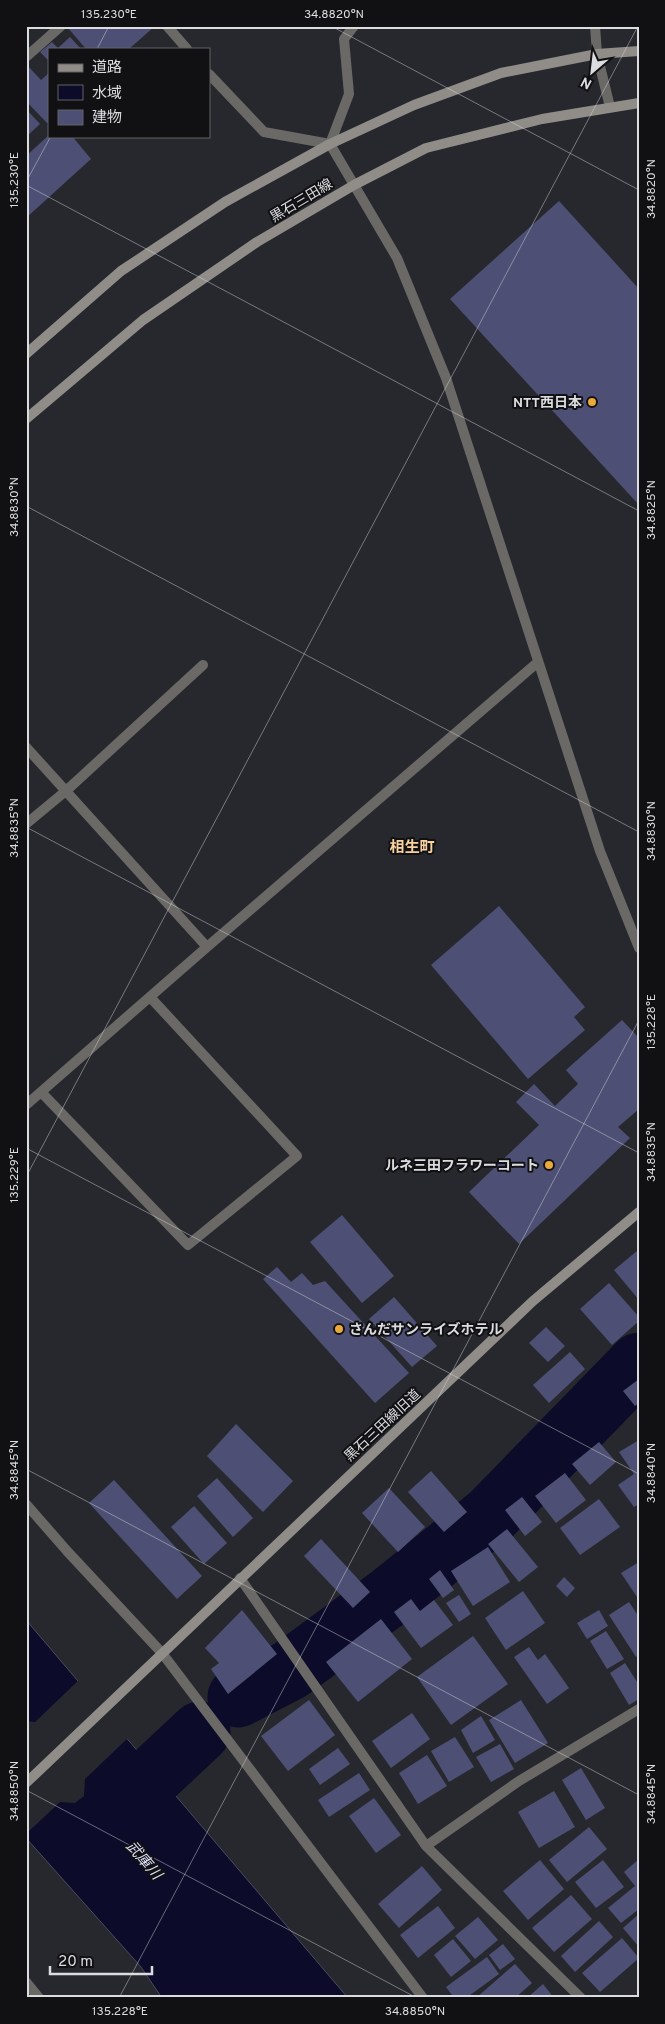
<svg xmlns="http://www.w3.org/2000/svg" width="665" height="2024" font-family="Overpass,'Noto Sans JP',sans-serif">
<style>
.water{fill:#0c0b29;stroke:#4a4a60}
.pier{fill:#27282e}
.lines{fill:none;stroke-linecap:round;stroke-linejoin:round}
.river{stroke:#0c0b29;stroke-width:61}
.building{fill:#4d5074}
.lane{stroke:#6b6966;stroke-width:10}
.street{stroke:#6b6966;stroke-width:10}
.secondary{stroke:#908d89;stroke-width:10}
.ticks{fill:none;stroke:#dbdcdf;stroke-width:1;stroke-opacity:0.45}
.poi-dot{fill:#eca93b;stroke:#111114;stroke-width:2}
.labels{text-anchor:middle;stroke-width:4;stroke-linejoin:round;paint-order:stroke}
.street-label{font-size:14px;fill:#dbdcdf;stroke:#111114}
.poi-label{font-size:14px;font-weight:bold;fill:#dbdcdf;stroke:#111114;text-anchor:end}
.neighbourhood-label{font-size:15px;font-weight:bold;fill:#f8d29e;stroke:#111114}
.water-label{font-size:15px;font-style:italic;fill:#dbdff9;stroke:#111114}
.neatline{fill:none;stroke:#dbdcdf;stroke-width:2}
.ticks-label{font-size:12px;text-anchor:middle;fill:#dbdcdf}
</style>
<rect width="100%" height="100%" fill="#27282e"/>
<path class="water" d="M26,1620L348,1998H162L141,1967L26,1838Z"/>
<path class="pier" d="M80,1679L129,1737L85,1779L84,1796L75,1803L60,1802L26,1834V1721L35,1722Z"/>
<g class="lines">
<path class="river" d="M238,1697L290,1670L392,1595L491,1515L639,1363
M108,1818L200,1732"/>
</g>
<path class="building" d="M70,26H155L129,49H86L68,28Z
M70,37L81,49H49V61L40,52L52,42L58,48Z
M26,64L41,80L49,73V122L47,123L26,101Z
M26,109L40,124L26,137Z
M48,136H72L91,159L26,218V156Z
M559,201L639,289V505L450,299Z
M499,906L585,1007L574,1017L585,1030L528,1079L431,965Z
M622,1020L639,1038V1109L618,1127L630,1138L519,1244L469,1192L539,1125L516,1102L534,1084L555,1106L578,1084L566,1070Z
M342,1215L394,1276L362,1303L310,1242Z
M637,1251L639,1253V1300L614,1270Z
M277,1267L291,1282L302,1273L313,1285L325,1281L409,1373L375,1403L263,1279Z
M609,1283L639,1317V1321L612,1345L580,1309Z
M394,1297L437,1346L412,1367L369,1319Z
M546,1327L565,1346L548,1362L529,1343Z
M570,1352L585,1369L549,1403L533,1385Z
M639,1379V1403L635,1406L623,1391Z
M236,1424L293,1481L263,1512L207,1456Z
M639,1440V1504L634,1507L618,1485L634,1474L619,1452Z
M599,1442L616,1462L590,1485L572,1464Z
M431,1471L467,1512L444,1532L408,1492Z
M565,1473L586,1500L556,1523L535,1496Z
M217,1478L253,1518L233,1537L197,1496Z
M114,1480L202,1576L177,1599L89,1503Z
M389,1488L425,1527L398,1552L362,1513Z
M522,1497L542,1522L525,1536L505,1510Z
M599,1499L620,1527L580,1555L560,1528Z
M194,1506L227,1543L204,1564L171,1527Z
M507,1529L538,1567L519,1582L488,1544Z
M321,1539L370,1592L353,1608L304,1556Z
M488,1547L510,1582L473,1606L451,1571Z
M639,1562V1600L621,1573Z
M440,1570L454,1590L443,1598L429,1579Z
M564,1577L575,1588L567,1597L556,1586Z
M523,1591L545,1623L506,1650L485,1618Z
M459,1595L471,1614L459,1622L446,1603Z
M411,1599L420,1611L434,1600L453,1625L421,1648L394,1612Z
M629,1602L639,1617V1655L636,1657L609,1615Z
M242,1610L277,1654L228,1694L211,1669L219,1663L205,1648Z
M599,1610L608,1626L587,1639L577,1623Z
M381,1619L412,1659L358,1702L326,1662Z
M606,1631L624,1659L607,1669L590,1641Z
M473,1636L508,1684L451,1725L417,1677Z
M529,1647L538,1660L545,1654L569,1688L547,1704L514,1657Z
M625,1663L639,1685V1699L629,1705L610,1673Z
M309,1700L335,1735L288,1771L261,1736Z
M521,1700L548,1743L515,1763L489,1720Z
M412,1713L430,1739L391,1768L372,1741Z
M481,1716L495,1740L473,1753L461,1730Z
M455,1737L474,1767L449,1782L431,1751Z
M500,1744L514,1769L491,1782L476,1757Z
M338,1748L350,1764L320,1785L309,1769Z
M427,1755L447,1786L418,1804L399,1773Z
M581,1768L605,1808L586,1820L562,1780Z
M359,1773L370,1790L329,1817L318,1800Z
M554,1791L575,1827L539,1848L518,1812Z
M374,1798L401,1835L376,1853L349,1816Z
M589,1827L607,1849L567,1882L549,1860Z
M639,1859V1909L621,1923L608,1908L635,1886L624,1872Z
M540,1860L564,1889L528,1920L503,1891Z
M603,1860L624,1887L596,1908L575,1882Z
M422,1866L442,1890L399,1928L378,1904Z
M571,1895L592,1919L554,1952L532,1928Z
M438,1906L455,1928L418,1958L400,1935Z
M639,1914V1947L623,1928Z
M478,1917L498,1940L475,1959L455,1936Z
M599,1921L613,1937L575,1972L561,1956Z
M622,1938L639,1958L600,1992L582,1973Z
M453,1939L471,1961L451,1977L434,1955Z
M503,1944L515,1959L500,1970L489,1955Z
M487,1957L499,1974L466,1998H454L446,1987Z
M515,1964L532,1983L515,1998H476Z
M543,1984L554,1998H527Z"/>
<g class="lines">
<path class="lane" d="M595,26L597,54L610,107
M330,144L349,94L344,39L354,26"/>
<path class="street" d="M167,26L187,49
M26,57L61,26
M209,74L264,132L330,144L397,258L446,378L600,851L639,948
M26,747L207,947
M26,824L67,790L203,665
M41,1092L188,1245L297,1156L150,997
M26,1105L207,947L538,662
M26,1504L67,1551L162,1653L423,1998
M240,1578L426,1846L581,1998
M426,1846L519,1781L639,1709
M26,1982L39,1998"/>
<path class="secondary" d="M26,354L121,271L225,202L330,144L414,105L501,73L597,54L639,51
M26,419L143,320L257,242L354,185L426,148L542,119L639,103
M26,1783L533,1301L639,1212"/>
</g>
<path class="ticks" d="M331,26L639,190M97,49L109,26M26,182L51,136M26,185L639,511M26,506L639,832M26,827L639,1153M26,1148L639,1474M26,1177L638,26M26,1469L639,1795M26,1790L417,1998M119,1998L639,1020"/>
<g class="poi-dot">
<circle cx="592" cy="402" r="5"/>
<circle cx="549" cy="1165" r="5"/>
<circle cx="339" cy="1329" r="5"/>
</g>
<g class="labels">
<g class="street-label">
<text transform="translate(301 200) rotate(-31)" y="5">黒石三田線</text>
<text transform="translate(382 1425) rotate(-43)" y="5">黒石三田線旧道</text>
</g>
<g class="poi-label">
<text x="582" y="407">NTT西日本</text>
<text x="539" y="1170">ルネ三田フラワーコート</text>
<text x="349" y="1334" text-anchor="start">さんだサンライズホテル</text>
</g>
<g class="neighbourhood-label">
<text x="412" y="852">相生町</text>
</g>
<g class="water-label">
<text transform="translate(144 1860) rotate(49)" y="5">武庫川</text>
</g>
</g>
<rect width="665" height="2024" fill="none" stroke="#111114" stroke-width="55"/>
<rect x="48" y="48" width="162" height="90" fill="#111114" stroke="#626265"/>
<rect x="58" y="64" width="25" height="8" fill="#908d89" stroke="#626265"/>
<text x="92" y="72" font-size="15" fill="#dbdcdf">道路</text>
<rect x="58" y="85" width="25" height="15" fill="#0c0b29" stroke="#626265"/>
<text x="92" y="98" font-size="15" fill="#dbdcdf">水域</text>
<rect x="58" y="110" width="25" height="15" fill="#4d5074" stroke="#626265"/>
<text x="92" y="122" font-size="15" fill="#dbdcdf">建物</text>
<g transform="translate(592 72) rotate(208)" stroke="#111114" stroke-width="4" paint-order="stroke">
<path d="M0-4L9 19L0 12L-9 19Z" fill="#dbdcdf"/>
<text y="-8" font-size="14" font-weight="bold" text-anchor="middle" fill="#dbdcdf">N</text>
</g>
<path d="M50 1966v8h102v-8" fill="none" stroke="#dbdcdf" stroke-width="2.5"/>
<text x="58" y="1966" font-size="15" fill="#dbdcdf" stroke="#111114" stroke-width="4" paint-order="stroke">20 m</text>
<rect x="28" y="28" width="610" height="1968" class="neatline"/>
<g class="ticks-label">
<text x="109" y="18">135.230°E</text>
<text x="334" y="18">34.8820°N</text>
<text transform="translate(14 180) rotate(-90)" y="4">135.230°E</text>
<text transform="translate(651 189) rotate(-90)" y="4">34.8820°N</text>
<text transform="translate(14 507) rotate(-90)" y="4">34.8830°N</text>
<text transform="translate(651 510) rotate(-90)" y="4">34.8825°N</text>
<text transform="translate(14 828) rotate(-90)" y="4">34.8835°N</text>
<text transform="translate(651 831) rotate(-90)" y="4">34.8830°N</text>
<text transform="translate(651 1022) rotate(-90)" y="4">135.228°E</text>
<text transform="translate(651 1152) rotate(-90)" y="4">34.8835°N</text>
<text transform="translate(14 1175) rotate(-90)" y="4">135.229°E</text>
<text transform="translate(14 1470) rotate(-90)" y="4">34.8845°N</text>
<text transform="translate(651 1473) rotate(-90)" y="4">34.8840°N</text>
<text transform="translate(14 1791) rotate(-90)" y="4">34.8850°N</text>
<text transform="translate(651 1794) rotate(-90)" y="4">34.8845°N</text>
<text x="120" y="2015">135.228°E</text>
<text x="415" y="2015">34.8850°N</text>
</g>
</svg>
